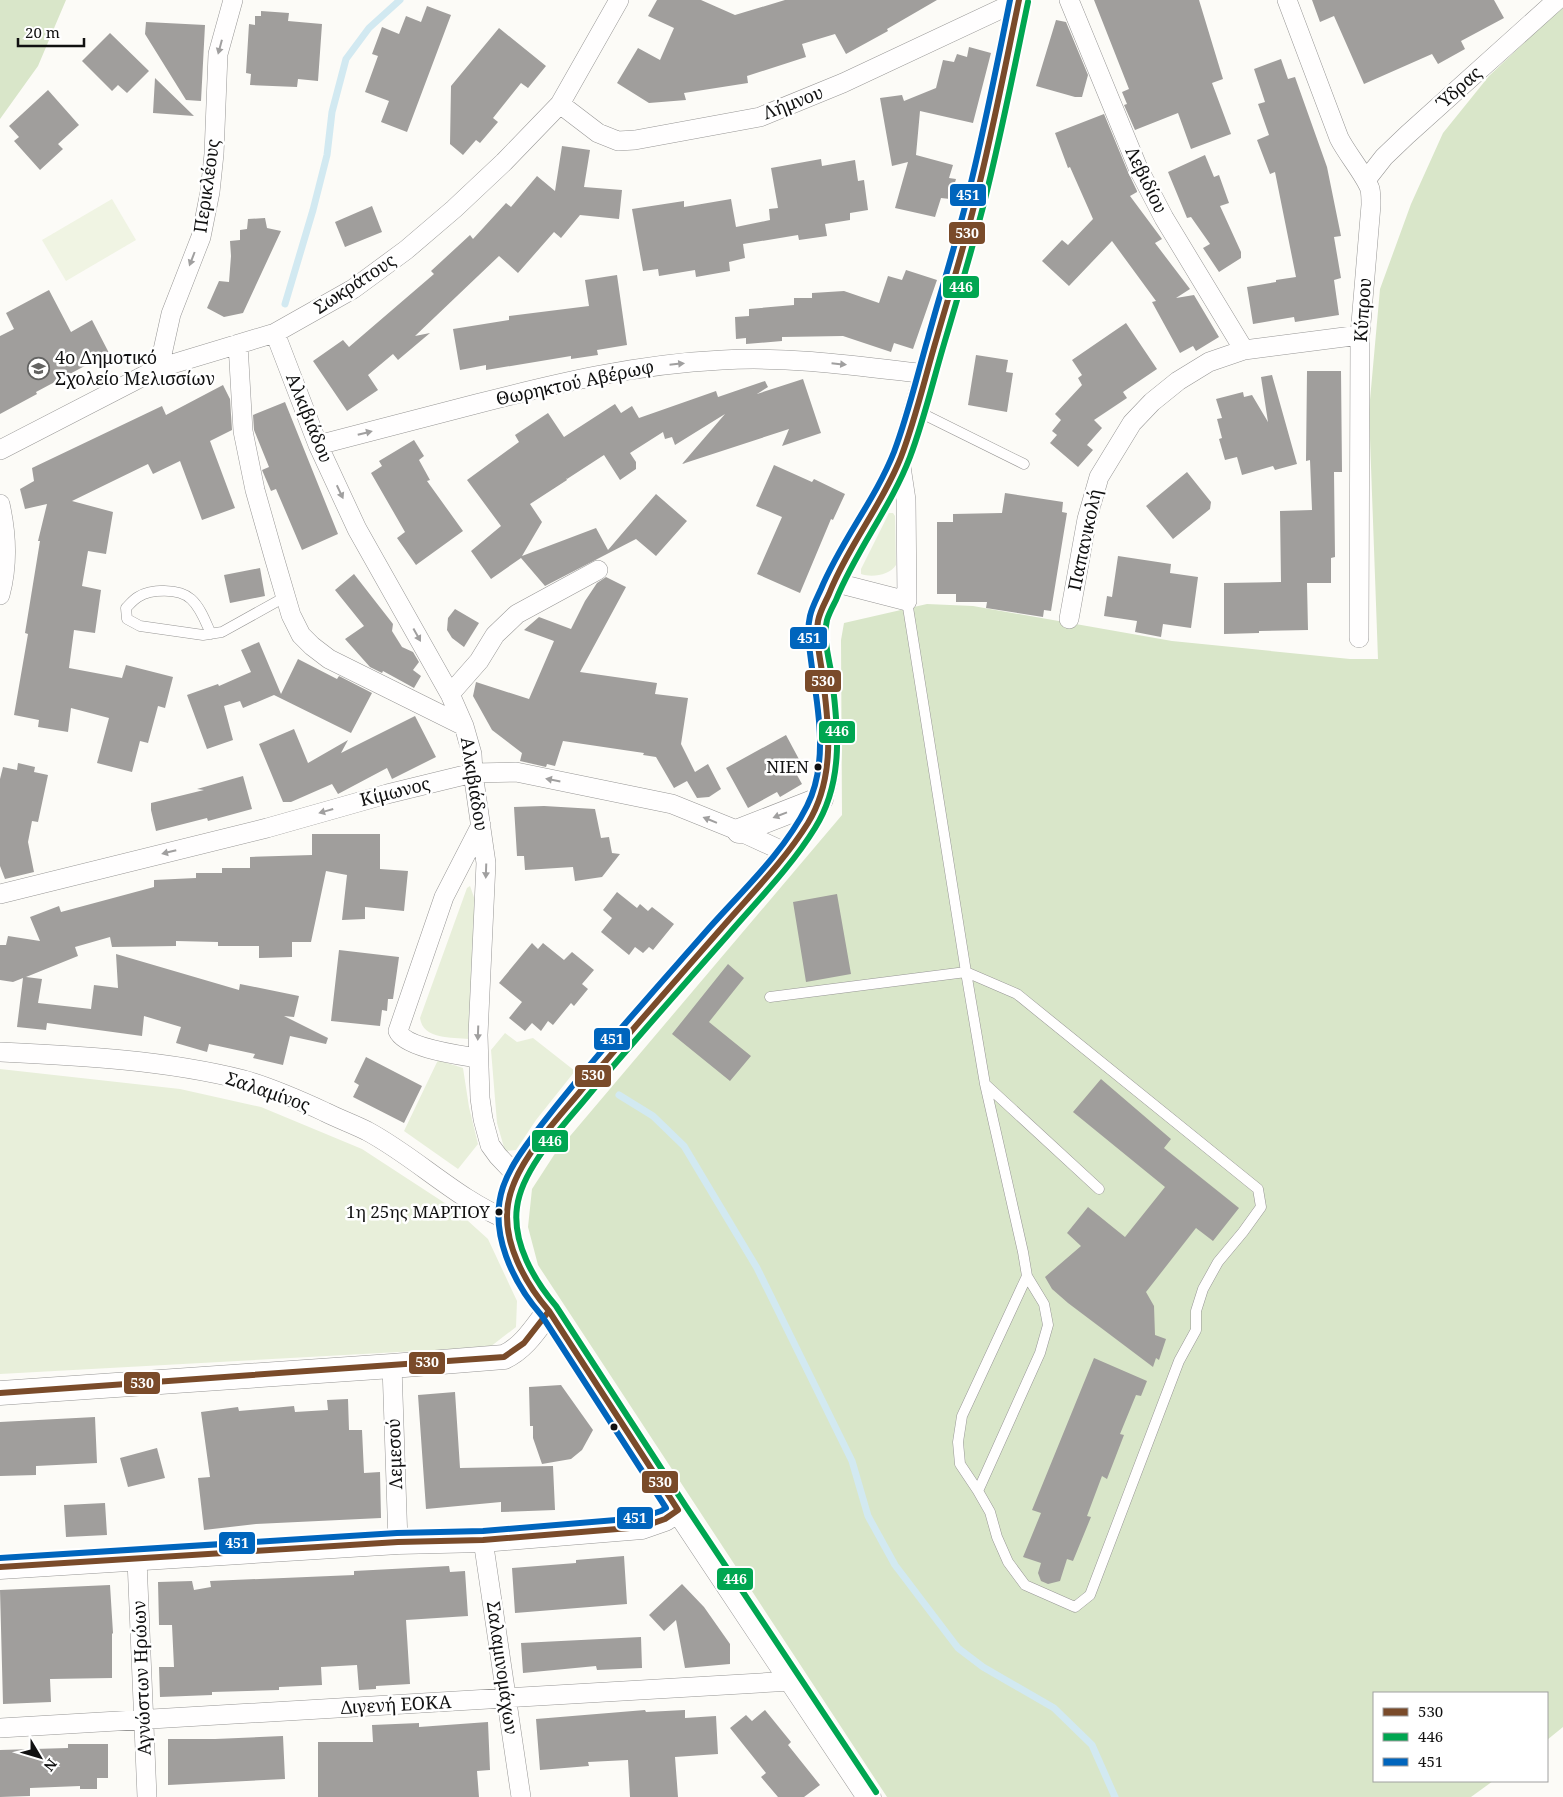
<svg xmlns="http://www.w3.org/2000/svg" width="1563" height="1797" font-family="'Noto Serif',serif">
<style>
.green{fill:#e8efda}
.forest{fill:#d9e6c9}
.pitch{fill:#f0f4e3}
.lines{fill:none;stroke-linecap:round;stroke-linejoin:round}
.stream{stroke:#d2e9f1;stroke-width:7}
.building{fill:#a09e9c}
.service-casing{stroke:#979695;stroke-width:11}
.minor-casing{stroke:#979695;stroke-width:20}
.tertiary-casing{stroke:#979695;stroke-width:25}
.service{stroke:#fffefe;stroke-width:10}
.minor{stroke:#fffefe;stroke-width:19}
.tertiary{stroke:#fffefe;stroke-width:24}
.bus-1-casing{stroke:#fff;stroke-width:10}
.bus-2-casing{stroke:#fff;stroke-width:10}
.bus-3-casing{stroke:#fff;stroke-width:10}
.bus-1{stroke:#7a4b2a;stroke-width:6}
.bus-2{stroke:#00a651;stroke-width:6}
.bus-3{stroke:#0065bd;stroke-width:6}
.oneway{fill:#a09f9f}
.bus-dot{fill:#111;stroke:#fff;stroke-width:2}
.labels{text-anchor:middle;stroke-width:5;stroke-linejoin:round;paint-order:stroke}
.bus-label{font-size:17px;fill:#111;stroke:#fff;text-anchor:end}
.street-label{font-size:18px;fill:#111;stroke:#fff}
.poi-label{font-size:18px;fill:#111;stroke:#fff;text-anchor:start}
.line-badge{stroke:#fff;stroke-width:2}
.badge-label{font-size:14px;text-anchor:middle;font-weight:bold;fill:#fff}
</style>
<rect width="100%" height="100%" fill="#fcfbf7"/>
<path class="green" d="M889,513H893L895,516L896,565C890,575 872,578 861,574V569Z
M470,886L476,903L469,1039C452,1037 423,1040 420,1018L467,888Z
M505,1033L517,1042L533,1038L575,1071L536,1120L516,1150L505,1151L497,1123L491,1050Z
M438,1060L463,1068L469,1107L478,1144L458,1169L404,1131Z
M0,1069L180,1089L261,1107L362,1149L457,1211L488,1239L517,1301L516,1327L490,1347L0,1374Z"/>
<path class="forest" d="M0,0H66L38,66L0,119Z
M1563,6V1727L1547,1740V1693H1374V1781H1493L1471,1797H887L538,1265L528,1227L532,1189L554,1155L842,815L841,640L844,623L927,604L973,606L1172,641L1350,659H1378L1369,411L1380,289L1411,204L1443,133L1489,76Z"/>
<path class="pitch" d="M112,199L136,240L66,281L42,240Z"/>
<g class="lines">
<path class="stream" d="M285,304L313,210L327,155L332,112L346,59L369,28L400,0
M619,1095L653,1116L684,1146L757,1268L852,1461L868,1516L895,1565L958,1648L983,1667L1054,1708L1092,1745L1115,1797"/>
</g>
<path class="building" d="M657,0H701L735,15L785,0H937L887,29L888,31L846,54L835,34L802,44L806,57L747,76L748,83L684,93L686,100L649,103L617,83L638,48L660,60L674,28L648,16Z
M1094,0H1199L1223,79L1212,83L1231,134L1191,149L1178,113L1135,130L1124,105L1127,104L1122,92L1129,89Z
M1312,0H1494L1504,18L1461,41L1465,49L1438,64L1432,54L1364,84L1334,16L1320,22Z
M427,6L451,15L407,132L381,122L389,101L365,92L378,56L372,54L382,27L399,34L406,16L421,22Z
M261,11L289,13L288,21L322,24L318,81L298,79L297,87L250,85L251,74L246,73L249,24L255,25V16H261Z
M1056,20L1066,22L1088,75L1082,97H1075L1036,86Z
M146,22L205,25L201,101L186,100L145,34Z
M499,28L546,66L528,88L521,83L493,118L498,122L480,143L476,140L463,155L450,144L451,86Z
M110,33L149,71L127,93L118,85L112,91L82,61Z
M969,47L991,53L973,123L920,111L916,155L953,165L949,178L956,179L950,199L941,198L935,217L895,208L908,162L892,166L880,98L902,95L904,101L936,88L943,60L954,62L957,54L967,57Z
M1281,59L1288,79L1295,77L1327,167L1341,236L1334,237L1341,278L1334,280L1339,315L1295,322L1294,317L1253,324L1247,287L1276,282V280L1296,277L1275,172L1270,174L1257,140L1269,135L1258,104L1265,102L1254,69Z
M155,78L194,116L153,113Z
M48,90L79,125L58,144L63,149L40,170L14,141L19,137L9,126Z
M1104,114L1128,172L1137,191V192L1130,196L1162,239L1155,243L1190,289L1176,298L1194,295L1219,337L1196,351L1193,346L1180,353L1152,302L1156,301L1112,241L1069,286L1042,261L1062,240L1068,245L1093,219L1070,167L1068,168L1055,133Z
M562,146L590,150L584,187L622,190L619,219L580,215L561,238L554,232L518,273L499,256L415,336L430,333L398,360L393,354L368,375L378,390L347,411L313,361L343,340L349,347L434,274L431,271L470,235L473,239L506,203L511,207L537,176L555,191Z
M1205,155L1214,177L1219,175L1229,203L1220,206L1241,252V258L1219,272L1203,248L1210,244L1191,217L1187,218L1168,172Z
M821,159L822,166L855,160L858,181L864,180L868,210L850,213V220L825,224L827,236L799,240L798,235L743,244L745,258L729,262L730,271L696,277L695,270L659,276L658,269L643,271L632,209L684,201V207L731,199L736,227L770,220L769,209L778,208L771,168Z
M372,206L382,232L345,247L335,222Z
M265,218L267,228L281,231L243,313L224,317L207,308L219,281L229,282L231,256L230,241L240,240V230L247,229L248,219Z
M906,270L937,280L913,349L894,343L891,352L843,336L782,337V341L746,344V338L736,339L735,317L749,316V309L794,305V298H812V293L844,291L879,303L888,276L902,280Z
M617,275L627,345L597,350L598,355L571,359V356L486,370V365L460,370L453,329L509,320V316L589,306L585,280Z
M49,290L71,332L92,320L109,353L36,392L37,394L0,414V336L14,329L6,313Z
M1126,323L1157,369L1123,392L1127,398L1094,420L1102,428L1087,445L1093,450L1078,467L1050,443L1057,435L1052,431L1061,420L1055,414L1082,385L1078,378L1082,375L1072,360Z
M976,355L1008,360L1006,372L1013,373L1007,412L968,405Z
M1307,371H1341L1342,472H1334L1335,557L1331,558V583H1307L1308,630L1259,631V633L1224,634V583L1281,582L1280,511L1312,510L1310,460L1306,461Z
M1272,375L1297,464L1275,470L1273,466L1242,475L1237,457L1225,460L1219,439L1222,438L1217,419L1222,418L1216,399L1243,392L1244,397L1252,395L1268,422L1261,377Z
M803,379L821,433L782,446L789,429L682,464L725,414L675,445L672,437L665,439L663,432L630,453L636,462V469L620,480L604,455L567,479L566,478L567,480L530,504L542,522L522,556L596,528L608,550L656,494L687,521L656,556L636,539L545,586L521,558L491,579L471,551L501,526L467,480L519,442L515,435L548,413L564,437L615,404L621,413L632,406L639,418L716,391L718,397L765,381L768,387L757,394Z
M223,385L230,399L232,430L210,441L235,508L202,520L180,461L153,474L148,464L72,501L113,512L106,554L88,551L82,586L101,590L95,633L74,630L69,668L122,678L126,665L173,677L165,708L158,706L148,743L140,741L132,772L97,763L109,718L71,708L68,732L38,727L39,720L14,715L28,634L25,633L40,541H38L47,504L25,509L20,489L34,481L32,468L162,406L166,415Z
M285,402L338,534L302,550L276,489L271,491L262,470L269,467L254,430L253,415Z
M414,440L424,456L419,460L430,480L427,481L463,531L416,565L397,538L405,532L371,473L382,466L379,461Z
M774,465L812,482L814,479L845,494L833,520L831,519L800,593L757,574L782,517L756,506Z
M1187,472L1211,502L1210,509L1173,539L1146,506Z
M1005,493L1063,502L1062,512L1067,513L1051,611L1044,610L1043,617L986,608L987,602H956V594H937V522H953V514L1002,513Z
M1118,556L1171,564L1170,573L1198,577L1191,628L1163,624L1161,637L1135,632L1137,621L1104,616L1107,596L1112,597Z
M260,568L265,596L230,603L224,575Z
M354,574L393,624L392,631L402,647L413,652L419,662L413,670L421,676L414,688L383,671L382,673L370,667L345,639L364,626L335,590Z
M606,577L626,587L580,672L657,683L655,694L688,698L681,744L695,772L708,764L721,789L709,797L697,798L687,781L674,788L656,757L643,755L644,753L563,741L555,766L547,764L546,767L520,761L522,753L492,730L473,696L476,682L529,699L554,641L524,630L539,617L571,629L585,601L597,583Z
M455,609L479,623L464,647L452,638L447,630L448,618Z
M259,642L281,694L298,659L337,679L339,676L372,693L351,733L274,695L243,708L240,701L224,706L233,740L207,749L187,695L218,684L219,686L251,672L241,650Z
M415,716L436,757L392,779L387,768L338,794L332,784L291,802H283L259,744L294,729L308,763L348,740L341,753Z
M786,735L801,763L793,768L802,784L780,797L777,792L748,808L726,768Z
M18,763L35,767L34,772L48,775L38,822L32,821L28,842L34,872L5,879L0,866V779L3,767L17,770Z
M243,776L252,809L208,821L207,818L156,831L151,810V803L204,790L197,789Z
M544,806L595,809L601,838L609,837L612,853L620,854L602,877L575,881L573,867L525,870L524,856H517L514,807Z
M312,834H380V869L408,871L404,911L365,907V919L342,920L347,875L326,871L311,942H292V957L259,958V946H218V942L176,941V946L112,947L110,937L75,947L78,956L26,977L42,979L38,1003L91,1009L94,985L118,988L116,954L239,990L240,984L299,996L294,1017L284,1016L328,1038L326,1044L290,1036L283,1065L253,1058L255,1054L209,1044L207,1052L176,1043L181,1027L144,1016L142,1036L47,1023L46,1030L17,1027L23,978L13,982L0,980V945H6L8,936L40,941L30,917L59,906L61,912L154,887V880L196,878V873H222V868H250V857L312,855Z
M617,892L637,908L640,904L648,911L652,907L674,924L653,950L649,947L643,953L635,947L629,955L601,932L612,918L603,910Z
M837,894L851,974L806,982L793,902Z
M532,943L538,949L543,943L564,960L572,952L594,970L582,984L588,989L574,1006L571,1003L553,1025L548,1021L541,1031L532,1023L525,1031L509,1018L522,1002L499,983Z
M339,950L399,957L393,999H388L387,1011L382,1010L380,1026L331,1021Z
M728,964L744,978L709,1022L751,1056L730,1081L672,1034Z
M366,1057L422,1086L404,1123L353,1097L359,1085L354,1082Z
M1101,1079L1171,1139L1164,1148L1239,1208L1213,1241L1196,1228L1146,1292L1154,1306L1155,1335L1166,1339L1159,1360L1156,1358L1153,1367L1068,1303L1052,1289L1045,1277L1081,1246L1067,1233L1088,1207L1125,1237L1165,1187L1073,1112Z
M1094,1358L1147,1381L1141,1396L1136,1395L1120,1434L1124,1435L1107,1479L1102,1476L1087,1516L1091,1517L1073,1561L1067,1559L1060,1581L1048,1584L1041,1581L1038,1573L1041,1563L1023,1557L1041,1513L1032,1510Z
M561,1385L593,1430L582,1450L571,1459L542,1464L533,1438V1426H530L529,1387Z
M455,1392L460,1468L553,1466L555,1510L501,1512V1502L426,1509L418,1395Z
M348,1399L349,1430H362L364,1473L380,1472L381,1518L256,1524L204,1530L198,1478L210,1477L201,1412L238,1407L239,1411L294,1406L295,1412L328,1410L327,1400Z
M95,1417L97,1463L36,1466V1475L0,1476V1422Z
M157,1448L165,1478L128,1487L120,1458Z
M105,1503L107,1535L66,1537L64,1505Z
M624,1556L627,1604L515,1613L512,1568L576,1563V1560Z
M449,1566L450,1572L465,1571L468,1616L406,1620L410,1684L376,1686V1689L359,1690L357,1665L321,1667L322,1685L279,1687V1690L212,1692V1695L160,1697L159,1667H174L172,1625H159L158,1582L192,1581L194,1590L211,1587L210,1581L354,1575V1571Z
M682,1584L704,1607L730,1644V1664L685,1668L676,1620L664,1631L649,1615Z
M110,1585L113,1633L112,1634V1678L50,1679L51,1702L3,1704L0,1590Z
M641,1637L642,1668L597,1670L596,1666L523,1673L521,1643Z
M645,1710L646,1712L685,1710V1718L716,1716L718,1754L675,1757L678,1797H630L628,1760L588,1762L589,1766L540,1770L536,1719Z
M765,1710L791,1742L788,1745L820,1785L804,1797H778L761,1777L766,1773L730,1728L746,1715L752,1721Z
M488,1722L490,1770L477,1771L479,1797H318V1742H373L372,1725L419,1723V1727Z
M283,1736L285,1779L168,1785V1739H215Z
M68,1744H108V1778H97V1789H80V1786L30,1788V1796L0,1797V1750L68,1748Z"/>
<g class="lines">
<defs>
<path id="service" d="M917,411L1024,464
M907,601L966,972L985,1084L1023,1252L1027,1276L1044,1304L1048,1325L1040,1353L978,1491
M211,634C206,623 201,608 191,599C179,588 151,589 138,597C133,600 130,604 126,608L127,619L140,626L203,635L222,632L285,597
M770,997L966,972L1017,994L1258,1189L1261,1207L1243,1232L1218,1262L1203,1289L1196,1311V1330L1179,1361L1090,1595L1075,1607L1025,1585L1008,1562L997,1537L990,1512L978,1491L960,1464L958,1442L962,1416L1027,1276
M985,1084L1099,1189"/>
<path id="minor" d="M1069,0L1138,168L1164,218L1244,350
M1287,0L1339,138C1347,154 1365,175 1370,189C1371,194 1371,200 1371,205L1360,335L1359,638
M560,104L598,133L618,141L635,140L760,117L843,83L1020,0
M1366,180L1384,157L1407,135L1557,0
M275,333L318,445L357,529L450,694L464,726L472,754L473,773L486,863L478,1035L480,1098L483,1119L490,1145L498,1156L518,1177
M238,344L243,431L255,490L274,557L291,615L301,635L312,646L329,659L464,726
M159,368L171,314L201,237L210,192L214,154L218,54L233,0
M318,445C370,431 423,418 476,404C558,383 637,364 722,360C790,356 858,366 926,374
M0,450L159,368L275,333L353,289L406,250L454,209L504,162L560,104L619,0
M0,504C7,535 8,565 0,595
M833,582L907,601L906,500L900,460
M1069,619L1087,519L1099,477L1132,423L1152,402L1178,381L1209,362L1244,350L1360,335
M450,694L479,661L495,635L517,614L598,570
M0,894L267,828L387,794L473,773L516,772L672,804L739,831L787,853
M0,1052C82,1056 165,1060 244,1080C272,1088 299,1100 325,1112C339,1119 353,1124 367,1131C416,1157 456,1199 508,1220
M477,1058C460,1055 405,1048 398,1031L444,897L481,825
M392,1366L398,1542
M483,1540L521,1797
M137,1560L147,1797
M0,1728L792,1681"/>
<path id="tertiary" d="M739,831L821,799
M0,1393L392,1366L504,1357C524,1348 536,1328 549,1311
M0,1567L398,1542L483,1540L642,1527L665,1519L678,1510
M869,1797L678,1510L549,1311C525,1287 503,1239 508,1204C513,1169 557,1120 579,1093C624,1038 672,985 719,931C750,896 782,862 808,823C838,779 828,722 822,673C820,657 815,637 818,621C819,614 823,607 826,600C844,550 881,507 901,457C914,422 922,386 933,351C941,323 950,294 958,266C983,179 1001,89 1019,0"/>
</defs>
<use href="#service" class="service-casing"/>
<use href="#minor" class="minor-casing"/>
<use href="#tertiary" class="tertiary-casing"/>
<use href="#service" class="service"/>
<use href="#minor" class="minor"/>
<use href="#tertiary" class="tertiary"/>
<defs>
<path id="bus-1" d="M0,1393L504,1357L524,1343L549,1311
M0,1567L398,1542L483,1540L642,1527L665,1519L678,1510L549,1311C525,1283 502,1242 508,1204C514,1164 554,1123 579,1093C624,1038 672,985 719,931C749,896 783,863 808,823C836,777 829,723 822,672C820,656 815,638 818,621C820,611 825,603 829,594C848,546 882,505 901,457C916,418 925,377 937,337C950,292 964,247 975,202C992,135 1005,67 1019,0"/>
<path id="bus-2" d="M876,1792L685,1505L556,1306C534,1280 512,1243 517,1207C522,1168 563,1126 587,1097C633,1042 680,989 727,936C757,901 791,867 815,828C845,780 838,724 831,671C828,655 823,636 827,620C829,613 833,606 836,600C856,550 891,507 910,457C924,420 933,381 944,344C958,297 972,250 984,203C1001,136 1014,69 1028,2"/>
<path id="bus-3" d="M0,1558L397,1533L483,1531L640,1518L661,1511L666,1508L542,1316C513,1283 488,1232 503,1187C511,1164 527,1144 542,1124C595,1056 653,992 710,927C744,889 784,852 807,806C828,765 819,712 812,668C810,651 806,633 810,616C812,607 817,598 821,589C841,541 875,500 894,452C908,415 917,376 928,338C941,291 956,243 968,195C984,131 997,65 1010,0"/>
</defs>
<use href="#bus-1" class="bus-1-casing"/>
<use href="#bus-2" class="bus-2-casing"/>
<use href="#bus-3" class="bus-3-casing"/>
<use href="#bus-1" class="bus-1"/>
<use href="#bus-2" class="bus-2"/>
<use href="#bus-3" class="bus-3"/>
</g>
<defs><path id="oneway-solid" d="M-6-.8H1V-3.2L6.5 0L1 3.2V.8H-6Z" transform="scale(1.25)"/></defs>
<g class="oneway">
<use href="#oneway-solid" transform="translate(220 47) rotate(105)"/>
<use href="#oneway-solid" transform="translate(192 259) rotate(111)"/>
<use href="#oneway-solid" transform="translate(677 364) rotate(-6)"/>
<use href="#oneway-solid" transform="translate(839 364) rotate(6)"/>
<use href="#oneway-solid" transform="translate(365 433) rotate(-14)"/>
<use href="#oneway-solid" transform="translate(340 492) rotate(65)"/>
<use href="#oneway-solid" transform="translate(417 635) rotate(61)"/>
<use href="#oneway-solid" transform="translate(553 780) rotate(-169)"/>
<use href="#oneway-solid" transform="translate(326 811) rotate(164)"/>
<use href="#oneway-solid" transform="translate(780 815) rotate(159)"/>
<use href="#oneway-solid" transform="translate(710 820) rotate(-158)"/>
<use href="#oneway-solid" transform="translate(169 852) rotate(166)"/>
<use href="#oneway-solid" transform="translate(486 871) rotate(92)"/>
<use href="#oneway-solid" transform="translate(478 1033) rotate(92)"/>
</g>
<defs>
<symbol id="school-ring" viewBox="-11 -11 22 22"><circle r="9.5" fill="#fff" stroke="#636362" stroke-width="1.5"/><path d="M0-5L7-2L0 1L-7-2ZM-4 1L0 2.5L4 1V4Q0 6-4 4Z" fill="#636362"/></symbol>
</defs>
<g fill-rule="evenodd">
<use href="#school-ring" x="26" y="356" width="25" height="25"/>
</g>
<g class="bus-dot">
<circle cx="818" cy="767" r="4.5"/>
<circle cx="499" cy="1212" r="4.5"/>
<circle cx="614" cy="1427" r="4.5"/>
</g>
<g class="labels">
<g class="bus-label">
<text x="809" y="773">ΝΙΕΝ</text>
<text x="490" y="1218">1η 25ης ΜΑΡΤΙΟΥ</text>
</g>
<g class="street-label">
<text transform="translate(1459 88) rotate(-42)" y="6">Ύδρας</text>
<text transform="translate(793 103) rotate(-21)" y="6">Λήμνου</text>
<text transform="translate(1146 180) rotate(64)" y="6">Λεβιδίου</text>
<text transform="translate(207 186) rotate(-82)" y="6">Περικλέους</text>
<text transform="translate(355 284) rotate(-33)" y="6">Σωκράτους</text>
<text transform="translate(1363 310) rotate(-86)" y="6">Κύπρου</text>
<text transform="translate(575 383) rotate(-12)" y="6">Θωρηκτού Αβέρωφ</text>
<text transform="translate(309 418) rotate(68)" y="6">Αλκιβιάδου</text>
<text transform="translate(1085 540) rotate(-78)" y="6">Παπανικολή</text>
<text transform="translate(474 784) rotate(81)" y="6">Αλκιβιάδου</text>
<text transform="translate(395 792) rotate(-14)" y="6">Κίμωνος</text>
<text transform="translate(268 1092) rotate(19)" y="6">Σαλαμίνος</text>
<text transform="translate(395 1454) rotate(-92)" y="6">Λεμεσού</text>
<text transform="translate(502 1668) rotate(82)" y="6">Σαλαμινομάχων</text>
<text transform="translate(142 1678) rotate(-92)" y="6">Αγνώστων Ηρώων</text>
<text transform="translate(396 1705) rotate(-3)" y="6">Διγενή ΕΟΚΑ</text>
</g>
<g class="poi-label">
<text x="55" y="364">4ο Δημοτικό<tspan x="55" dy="21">Σχολείο Μελισσίων</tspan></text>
</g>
</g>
<g class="line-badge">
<rect x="949" y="183" width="38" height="24" rx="5" fill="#0065bd"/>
<rect x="948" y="221" width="38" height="24" rx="5" fill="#7a4b2a"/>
<rect x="942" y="275" width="38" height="24" rx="5" fill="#00a651"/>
<rect x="789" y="626" width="39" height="24" rx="5" fill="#0065bd"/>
<rect x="804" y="669" width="38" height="24" rx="5" fill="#7a4b2a"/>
<rect x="818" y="720" width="38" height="24" rx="5" fill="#00a651"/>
<rect x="593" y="1027" width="38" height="24" rx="5" fill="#0065bd"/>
<rect x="574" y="1064" width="38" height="24" rx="5" fill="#7a4b2a"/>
<rect x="531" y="1129" width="38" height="24" rx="5" fill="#00a651"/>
<rect x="408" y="1351" width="38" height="24" rx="5" fill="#7a4b2a"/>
<rect x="123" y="1371" width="38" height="24" rx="5" fill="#7a4b2a"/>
<rect x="641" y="1470" width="38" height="24" rx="5" fill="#7a4b2a"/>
<rect x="616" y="1506" width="38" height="24" rx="5" fill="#0065bd"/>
<rect x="218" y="1531" width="38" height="24" rx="5" fill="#0065bd"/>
<rect x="716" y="1567" width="38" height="24" rx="5" fill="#00a651"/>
</g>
<g class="badge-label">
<text x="968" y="200">451</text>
<text x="967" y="238">530</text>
<text x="961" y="292">446</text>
<text x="809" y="643">451</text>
<text x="823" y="686">530</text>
<text x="837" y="736">446</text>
<text x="612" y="1044">451</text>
<text x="593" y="1080">530</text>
<text x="550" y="1146">446</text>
<text x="427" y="1367">530</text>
<text x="142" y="1388">530</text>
<text x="660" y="1487">530</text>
<text x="635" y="1523">451</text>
<text x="237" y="1548">451</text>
<text x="735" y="1584">446</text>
</g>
<rect x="1373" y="1692" width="175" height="90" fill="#ffffff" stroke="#a0a0a0"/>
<rect x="1383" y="1708" width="25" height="8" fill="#7a4b2a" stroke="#a0a0a0"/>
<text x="1418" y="1717" font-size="15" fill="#111111">530</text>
<rect x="1383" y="1733" width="25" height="8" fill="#00a651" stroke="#a0a0a0"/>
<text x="1418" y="1742" font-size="15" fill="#111111">446</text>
<rect x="1383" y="1758" width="25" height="8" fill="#0065bd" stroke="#a0a0a0"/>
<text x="1418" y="1767" font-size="15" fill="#111111">451</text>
<g transform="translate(40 1757) rotate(128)" stroke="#ffffff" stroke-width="4" paint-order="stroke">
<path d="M0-4L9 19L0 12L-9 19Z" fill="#111111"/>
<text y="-8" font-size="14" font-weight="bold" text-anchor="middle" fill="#111111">N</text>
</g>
<path d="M18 38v8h66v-8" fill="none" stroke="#111111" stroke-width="2.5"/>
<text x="25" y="38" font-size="15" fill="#111111" stroke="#ffffff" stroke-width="4" paint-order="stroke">20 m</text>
</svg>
